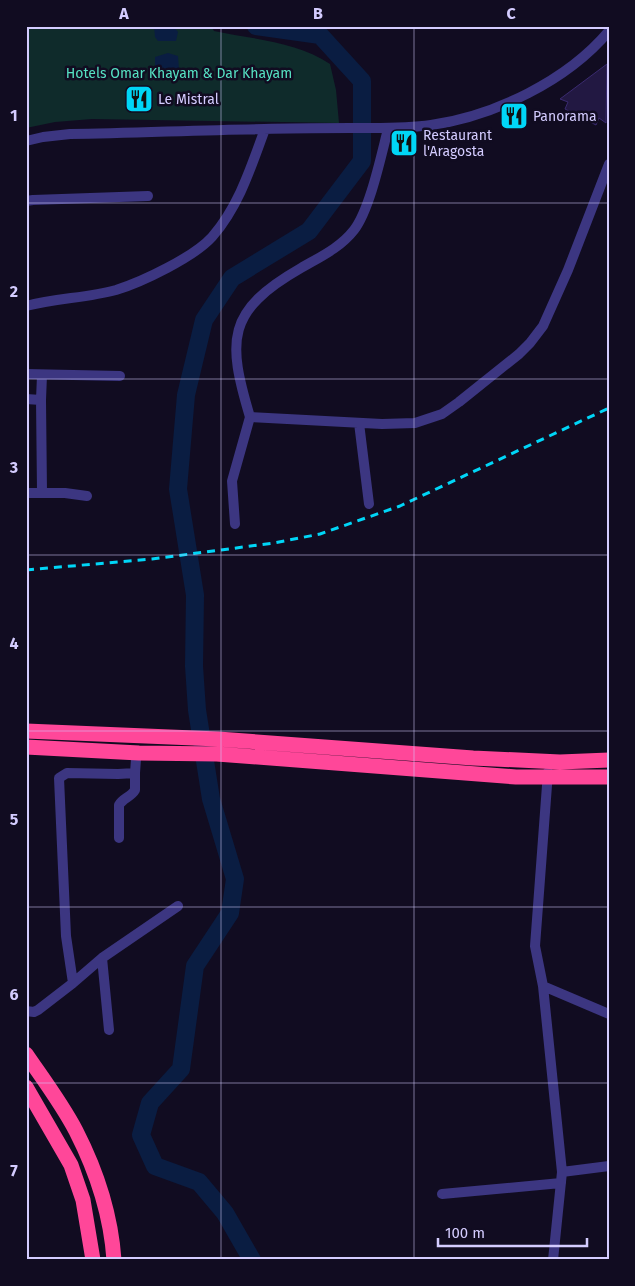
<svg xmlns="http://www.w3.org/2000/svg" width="635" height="1286" font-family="'Fira Sans',sans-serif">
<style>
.green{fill:#0f2b2b}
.water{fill:#0a1d42}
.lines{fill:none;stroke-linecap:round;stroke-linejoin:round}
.river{stroke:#0a1d42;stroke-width:18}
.building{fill:#221842;stroke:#3a2a6f}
.minor{stroke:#3c3681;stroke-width:10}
.highway{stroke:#ff4799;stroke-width:15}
.rail{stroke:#00d6f7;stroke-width:3;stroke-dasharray:8 6;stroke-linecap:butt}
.grid{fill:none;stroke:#d4ccff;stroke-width:1;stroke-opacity:0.55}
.labels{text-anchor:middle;stroke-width:5;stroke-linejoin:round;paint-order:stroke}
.park-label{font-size:14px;fill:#56e1c3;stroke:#110c21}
.poi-label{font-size:14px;fill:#d4ccff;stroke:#110c21;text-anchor:start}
.neatline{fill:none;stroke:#d4ccff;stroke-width:2}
.grid-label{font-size:16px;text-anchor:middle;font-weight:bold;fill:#d4ccff}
</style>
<rect width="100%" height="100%" fill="#110c21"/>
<path class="green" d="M26,26H211L214,31C252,39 298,42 330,64L336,90L339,123L92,119L55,122L26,128Z"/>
<path class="water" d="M154,26H173L178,32L176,41H158L155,37Z
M168,53L178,56L179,69L155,70V57Z"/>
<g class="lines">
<path class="river" d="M252,1260L225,1213L199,1182L155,1166L141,1135L150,1103L181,1069L195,966L230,913L235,879L211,799L197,710L194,666L195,595L178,489L186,395L204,320L232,278L309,231L362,161V81L320,35L256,26"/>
</g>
<path class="building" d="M607,64L606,123L599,118L596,125L565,109L568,102L560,99Z"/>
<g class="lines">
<path class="minor" d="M388,129C381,156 370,209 354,230C340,248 320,257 301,268C226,311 227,340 250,417L382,424L415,423L442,414L459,402L519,354L530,343L543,326L568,270L609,164
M26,141L43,137L70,134C135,133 199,130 264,129C293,128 322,128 351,128C378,128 404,129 431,125C494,116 567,81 609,31
M26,201L33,200L148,196
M26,306C56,298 87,298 116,290C142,282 194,257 212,237C239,206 251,167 265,129
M26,374L120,376
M26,399L41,400
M359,423L369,504
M42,492L41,400L42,375
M26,493H65L87,496
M235,524L232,481L250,417
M548,772L535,946L543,986L562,1172L553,1260
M119,838V805C123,798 131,797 135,790V773
M102,958L109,1030
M73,983L102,958L178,906
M543,986L609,1014
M26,1011L34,1012L38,1010L73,983L66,936L59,778L67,773L118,774L135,773L136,759L139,753
M562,1172L609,1166
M442,1194L561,1183"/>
<path class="highway" d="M26,731L218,739L473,758L560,762L609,760
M26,747L139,753L217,754L516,777H609
M26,1054C43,1079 62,1104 76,1131C96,1170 111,1216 114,1260
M26,1087L71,1165L83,1200L93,1260"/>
<path class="rail" d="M26,570L152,559L274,543L320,534L400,506L609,408"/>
</g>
<path class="grid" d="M221,26V1260M414,26V1260M26,203H609M26,379H609M26,555H609M26,731H609M26,907H609M26,1083H609"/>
<defs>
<symbol id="restaurant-square" viewBox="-11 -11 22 22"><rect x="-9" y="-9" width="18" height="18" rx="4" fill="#00d6f7" stroke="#110c21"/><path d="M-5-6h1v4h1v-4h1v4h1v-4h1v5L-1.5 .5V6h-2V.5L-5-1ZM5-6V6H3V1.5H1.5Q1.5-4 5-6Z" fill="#111"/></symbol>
</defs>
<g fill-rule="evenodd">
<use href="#restaurant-square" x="123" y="83" width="32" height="32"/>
<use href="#restaurant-square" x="498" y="100" width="32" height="32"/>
<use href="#restaurant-square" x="388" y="127" width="32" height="32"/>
</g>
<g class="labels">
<g class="park-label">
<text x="179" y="78">Hotels Omar Khayam &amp; Dar Khayam</text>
</g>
<g class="poi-label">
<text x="158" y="104">Le Mistral</text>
<text x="533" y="121">Panorama</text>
<text x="423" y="140">Restaurant<tspan x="423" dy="16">l'Aragosta</tspan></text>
</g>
</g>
<rect width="635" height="1286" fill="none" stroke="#110c21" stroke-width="55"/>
<path d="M438 1238v8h149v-8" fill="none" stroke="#d4ccff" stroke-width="2.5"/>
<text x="445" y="1238" font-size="15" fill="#d4ccff" stroke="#110c21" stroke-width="4" paint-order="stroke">100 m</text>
<rect x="28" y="28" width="580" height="1230" class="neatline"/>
<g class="grid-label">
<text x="124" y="19">A</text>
<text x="318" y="19">B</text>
<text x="511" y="19">C</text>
<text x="14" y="121">1</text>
<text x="14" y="297">2</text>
<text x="14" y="473">3</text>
<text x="14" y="649">4</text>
<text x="14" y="825">5</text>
<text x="14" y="1000">6</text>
<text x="14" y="1176">7</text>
</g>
</svg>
